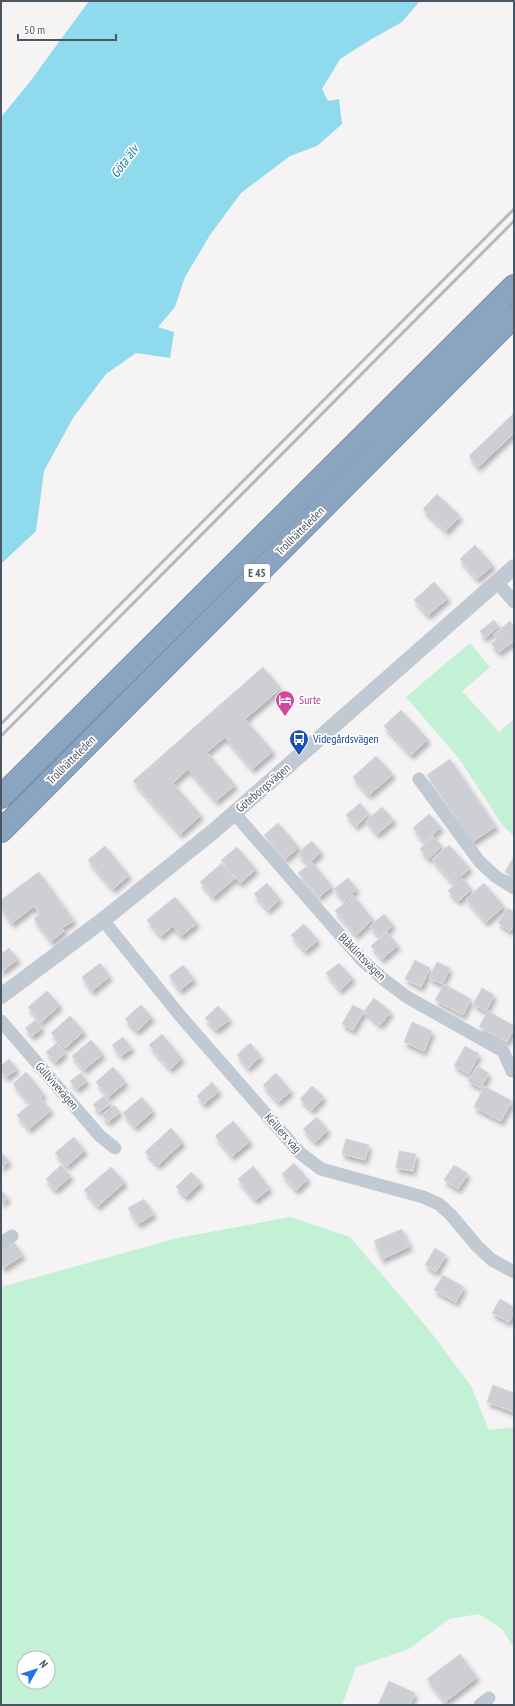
<svg xmlns="http://www.w3.org/2000/svg" width="515" height="1706" font-family="'PT Sans Narrow',sans-serif">
<style>
.green{fill:#c3f1d5;fill-rule:evenodd}
.water{fill:#90daee}
.building{fill:#cdcfd5;stroke:#d7d9de;filter:url(#shadow)}
.lines{fill:none;stroke-linecap:round;stroke-linejoin:round}
.motorway-casing{stroke:#7690ad;stroke-width:24}
.minor{stroke:#c1cad2;stroke-width:13}
.tertiary{stroke:#c1cad2;stroke-width:16}
.motorway{stroke:#8ba5c1;stroke-width:22}
.rail{stroke:#b5b8bd;stroke-width:3}
.labels{text-anchor:middle;stroke-width:3.5;stroke-linejoin:round;paint-order:stroke}
.shield{fill:#fff;stroke:#808990;stroke-width:1}
.shield-label{font-size:11px;font-weight:bold;fill:#4a5661}
.street-label{font-size:12px;fill:#4a5661;stroke:#fff}
.hotel-label{font-size:12px;fill:#b23c85;stroke:#fff;text-anchor:start}
.transit-label{font-size:12px;fill:#164399;stroke:#fff;text-anchor:start}
.water-label{font-size:13px;font-style:italic;fill:#0c7c9b;stroke:#fff}
</style>
<defs>
<filter id="shadow"><feDropShadow dx="2.5" dy="4.5" stdDeviation="2" flood-color="#0004"/></filter>
</defs>
<rect width="100%" height="100%" fill="#f5f3f3"/>
<path class="green" d="M470,643L490,667L462,691L499,732L514,719V836L503,826L460,760L406,697Z
M290,1217L350,1237L430,1331L471,1386L489,1430L514,1427V1648L502,1629L479,1614L449,1619L409,1649L356,1667L342,1705H1V1287L178,1238ZM24,1658H48V1682H24Z"/>
<path class="water" d="M89,1H420L402,22L370,40L340,59L322,89L328,101L339,99L342,124L317,146L290,156L241,193L210,235L185,277L175,307L158,327L174,332L170,358L136,353L106,374L73,418L44,471L36,531L1,564V117L29,83Z"/>
<path class="building" d="M514,413V433L478,467L469,456Z
M437,494L460,516L446,531L423,509Z
M475,545L493,565L477,579L460,559Z
M434,582L448,598L428,615L414,600Z
M494,620L499,626L485,638L480,631Z
M510,621L514,626V641L499,652L491,644L497,639L493,635Z
M263,667L281,688L245,719L273,751L252,769L225,737L207,752L235,785L216,801L188,769L173,783L201,815L180,834L133,781Z
M401,710L428,739L411,755L384,726Z
M376,756L393,774L369,795L353,777Z
M450,759L496,826L472,842L427,775Z
M360,803L369,814L356,826L346,815Z
M382,807L394,820L377,834L366,821Z
M429,814L441,827L425,842L413,828Z
M278,823L299,847L285,859L264,835Z
M433,836L442,846L429,859L420,849Z
M312,841L321,852L308,864L298,853Z
M449,845L470,868L453,883L432,859Z
M105,846L129,875L113,889L88,860Z
M237,847L256,869L240,883L221,860Z
M514,856V877L505,872Z
M312,862L332,886L319,897L298,873Z
M222,863L235,878L213,897L200,882Z
M39,872L74,920L62,928L64,931L51,941L34,919L40,914L34,906L12,923L1,908V900Z
M348,878L357,889L344,900L334,889Z
M462,878L472,889L458,901L448,891Z
M267,883L280,899L268,910L254,894Z
M484,883L504,906L486,922L466,899Z
M353,895L373,919L356,935L335,911Z
M175,897L197,923L181,936L173,926L161,936L147,920Z
M508,908L514,912V925L510,931L498,923Z
M384,914L393,925L380,937L370,926Z
M304,924L318,940L305,951L291,935Z
M387,932L398,945L382,959L371,946Z
M9,948L18,959L1,972V950L3,953Z
M415,960L430,968L421,987L405,979Z
M437,962L450,968L442,984L429,978Z
M100,963L110,976L92,991L82,977Z
M339,963L353,978L340,990L326,973Z
M183,965L194,979L180,990L169,976Z
M444,984L471,999L463,1015L435,1000Z
M482,988L494,995L486,1011L473,1004Z
M47,991L60,1005L41,1022L28,1007Z
M374,998L391,1012L380,1025L364,1011Z
M141,1005L152,1017L137,1031L125,1019Z
M353,1005L364,1011L353,1030L342,1024Z
M218,1006L230,1019L216,1030L205,1018Z
M488,1011L514,1026V1029L507,1042L479,1027Z
M70,1016L84,1031L65,1048L51,1033Z
M36,1020L42,1028L32,1036L25,1028Z
M412,1022L432,1031L424,1051L404,1042Z
M162,1034L182,1058L170,1069L149,1045Z
M123,1037L132,1048L121,1056L112,1045Z
M91,1040L103,1054L84,1070L72,1056Z
M57,1043L65,1053L55,1062L46,1052Z
M250,1043L261,1056L248,1068L237,1055Z
M465,1046L479,1054L469,1074L454,1066Z
M9,1059L17,1069L6,1077L1,1071V1066Z
M477,1066L489,1073L481,1088L468,1081Z
M113,1067L126,1082L108,1097L96,1082Z
M26,1072L44,1094L40,1097L51,1110L29,1129L17,1115L30,1104L13,1084Z
M81,1073L87,1081L77,1089L70,1081Z
M276,1073L291,1091L278,1102L263,1085Z
M212,1082L219,1091L204,1104L197,1096Z
M312,1086L324,1097L312,1110L300,1099Z
M484,1086L512,1101L501,1121L474,1107Z
M104,1096L110,1104L99,1112L93,1105Z
M142,1097L153,1111L135,1127L123,1113Z
M114,1105L120,1112L108,1122L102,1115Z
M317,1117L328,1130L315,1142L303,1129Z
M233,1121L250,1141L232,1156L215,1136Z
M171,1128L183,1142L158,1165L145,1152Z
M74,1137L85,1150L67,1166L55,1153Z
M346,1139L369,1145L365,1160L342,1154Z
M399,1151L416,1154L413,1171L396,1168Z
M1,1152L9,1161L1,1168Z
M294,1163L308,1179L296,1190L282,1174Z
M61,1165L71,1176L55,1190L46,1179Z
M454,1165L468,1174L458,1189L444,1180Z
M253,1166L270,1188L255,1200L238,1179Z
M111,1167L125,1182L98,1206L84,1190Z
M191,1172L201,1182L186,1197L176,1187Z
M1,1190L8,1198L2,1203L1,1201Z
M144,1199L154,1214L138,1224L128,1208Z
M402,1229L410,1246L382,1259L374,1241Z
M13,1241L23,1255L3,1268L1,1264V1249Z
M435,1248L446,1255L436,1272L425,1265Z
M443,1275L464,1287L456,1302L434,1290Z
M500,1299L514,1307V1313L509,1322L492,1313Z
M493,1385L514,1393V1412L487,1402Z
M460,1654L477,1677L445,1702L427,1679Z
M389,1681L415,1693L410,1705H378Z"/>
<g class="lines">
<defs>
<path id="motorway" d="M1,797L514,286
M1,831L514,316"/>
</defs>
<use href="#motorway" class="motorway-casing"/>
<path class="minor" d="M497,582L514,602
M419,779L479,861L495,876L514,888
M234,813L362,960L383,979L407,997L503,1051L512,1071
M103,920L182,1018L300,1153L321,1169L423,1197L439,1204L451,1215L477,1246L492,1260L514,1272
M1,1021L100,1136L115,1148
M1,1243L12,1236
M480,1705L489,1698"/>
<path class="tertiary" d="M1,996L103,920L215,830L514,567"/>
<use href="#motorway" class="motorway"/>
<path class="rail" d="M1,724L514,209
M1,736L514,221"/>
</g>
<defs>
<symbol id="hotel-pin" viewBox="-11 -11 22 30"><path d="M0 17L-7.5 6A9.5 9.5 0 1 1 7.5 6Z" fill="#d1479c" stroke="#fff"/><path d="M-6-4.5h1.5V1H6V5H4.5V3h-9V5H-6ZM-4 0a1.8 1.8 0 1 1 3.6 0ZM.5 0V-2.5h3Q6-2.5 6 0Z" fill="#fff"/></symbol>
<symbol id="bus-pin" viewBox="-11 -11 22 30"><path d="M0 17L-7.5 6A9.5 9.5 0 1 1 7.5 6Z" fill="#1a4fb4" stroke="#fff"/><path d="M-5-6H5V4H4V6H2V4H-2V6H-4V4H-5ZM-3.5-4V0h7V-4ZM-3.5 1.2v1.5H-2V1.2ZM2 1.2v1.5H3.5V1.2Z" fill="#fff"/></symbol>
</defs>
<g fill-rule="evenodd">
<use href="#hotel-pin" x="274" y="689" width="22" height="30"/>
<use href="#bus-pin" x="288" y="728" width="22" height="30"/>
</g>
<g class="labels">
<rect class="shield" x="244" y="564" width="26" height="18" rx="3"/>
<g class="shield-label">
<text x="257" y="577">E 45</text>
</g>
<g class="street-label">
<text transform="translate(300 531) rotate(-45)" y="4">Trollhätteleden</text>
<text transform="translate(71 760) rotate(-45)" y="4">Trollhätteleden</text>
<text transform="translate(263 788) rotate(-41)" y="4">Göteborgsvägen</text>
<text transform="translate(362 957) rotate(45)" y="4">Blåklintsvägen</text>
<text transform="translate(57 1086) rotate(49)" y="4">Gullvivevägen</text>
<text transform="translate(283 1133) rotate(48)" y="4">Keillers väg</text>
</g>
<g class="hotel-label">
<text x="299" y="704">Surte</text>
</g>
<g class="transit-label">
<text x="313" y="743">Videgårdsvägen</text>
</g>
<g class="water-label">
<text transform="translate(124 161) rotate(-53)" y="5">Göta älv</text>
</g>
</g>
<rect width="515" height="1706" fill="none" stroke="#4a5661" stroke-width="4"/>
<g transform="translate(36 1670) rotate(51)"><circle r="19" fill="#ffffff" stroke="#b7bbc0"/>
<path d="M0-3L7 15L0 10L-7 15Z" fill="#1a73e8"/>
<text y="-6" font-size="11" font-weight="bold" text-anchor="middle" fill="#4a5661">N</text>
</g>
<path d="M18 34v6h98v-6" fill="none" stroke="#4a5661" stroke-width="2"/>
<text x="24" y="34" font-size="12" fill="#4a5661" stroke="#ffffff" stroke-width="3" paint-order="stroke">50 m</text>
</svg>
